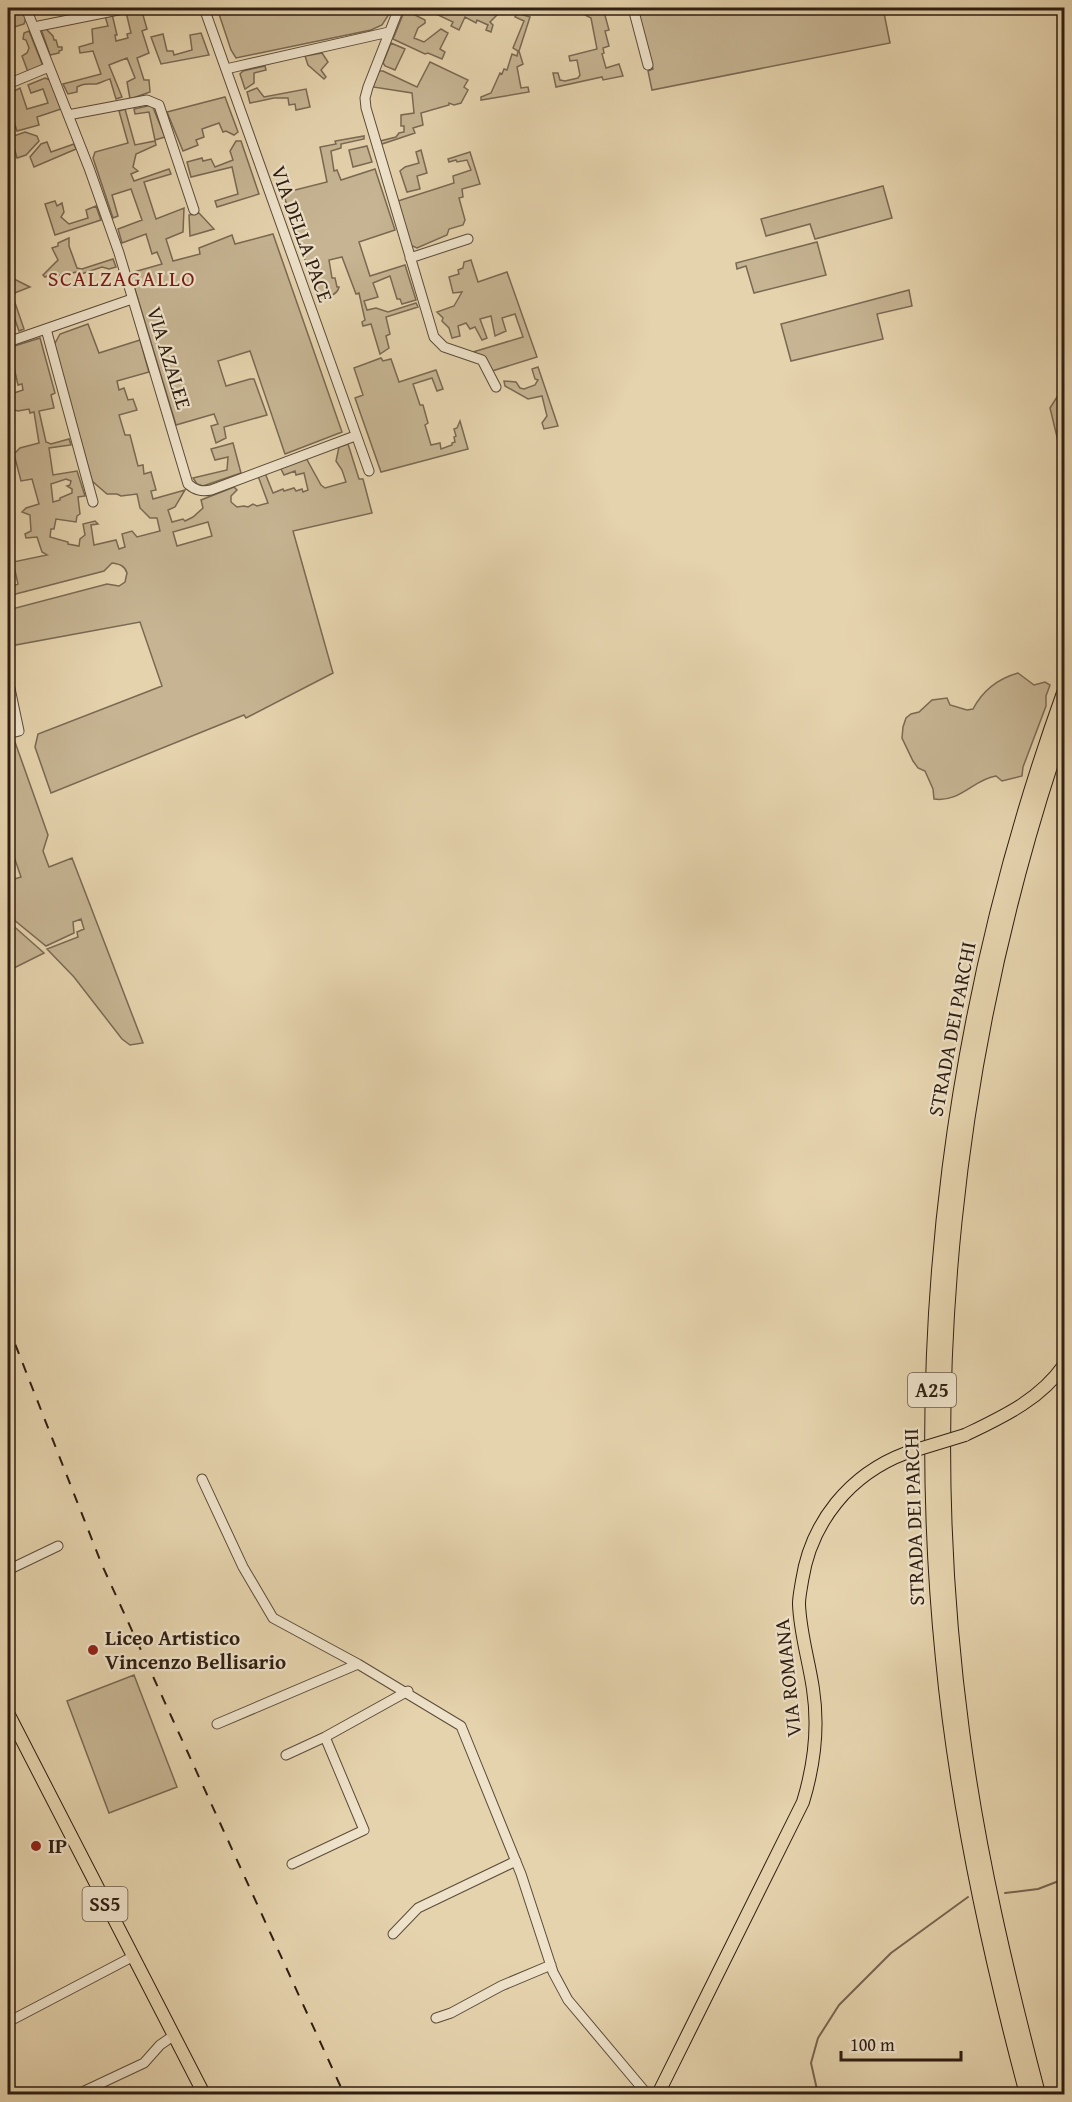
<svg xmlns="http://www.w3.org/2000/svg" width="1072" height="2102" font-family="'Gentium Book Plus',serif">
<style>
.green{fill:#c6b492;stroke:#7a6952;stroke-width:1.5;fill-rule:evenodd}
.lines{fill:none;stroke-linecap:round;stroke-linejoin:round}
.stream{stroke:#77654f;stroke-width:2}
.minor-casing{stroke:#5c4b38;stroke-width:11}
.major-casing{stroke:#2f1e11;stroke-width:14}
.highway-casing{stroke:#2f1e11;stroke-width:16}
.minor{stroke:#eee2ca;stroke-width:9}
.major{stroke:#e5d3ad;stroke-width:12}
.highway{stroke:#e5d3ad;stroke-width:14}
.rail{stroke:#2f1e11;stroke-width:2;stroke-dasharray:10 10;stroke-linecap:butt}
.major-bridge-casing{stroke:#2f1e11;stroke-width:14;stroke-linecap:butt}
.major-bridge{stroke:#e5d3ad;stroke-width:12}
.poi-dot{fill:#8f2418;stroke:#eee2ca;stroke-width:2}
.labels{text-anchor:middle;stroke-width:4.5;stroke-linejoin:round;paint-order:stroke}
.shield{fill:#eee2ca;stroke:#685948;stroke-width:1.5}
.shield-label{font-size:20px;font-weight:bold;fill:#2f1e11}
.street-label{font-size:21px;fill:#2f1e11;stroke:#eee2ca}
.poi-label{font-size:21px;font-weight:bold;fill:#2f1e11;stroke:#eee2ca;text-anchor:start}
.neighbourhood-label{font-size:22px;letter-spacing:1.5px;fill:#7a1f14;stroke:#eee2ca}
</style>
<rect width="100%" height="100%" fill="#e5d3ad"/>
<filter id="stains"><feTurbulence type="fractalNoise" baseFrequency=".00333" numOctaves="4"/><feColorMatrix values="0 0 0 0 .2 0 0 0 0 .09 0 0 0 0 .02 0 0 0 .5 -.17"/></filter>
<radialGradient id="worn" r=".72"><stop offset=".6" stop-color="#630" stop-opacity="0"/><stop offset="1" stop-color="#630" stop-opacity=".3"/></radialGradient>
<path class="green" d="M8,8H21L26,18L24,24L8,29Z
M141,8L147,29L142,31L149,53L137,58L144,80H149L150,92L130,99L127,82L135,78L127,58L109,65L122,97L116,99L110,79C106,80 100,83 96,84C88,84 84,83 77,87V92L68,94L63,84L101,74L93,51L80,53L79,47L93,43L92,29L108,26L105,16L112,14L117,35H115L116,41L128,38L127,34L131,33L126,12Z
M217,8H393L382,25L371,30L236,58L231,50Z
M442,8H473L474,9L504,8L490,22L493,25L491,32L486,30L488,25L477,20L476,23L465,17L459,30L451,26L453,22L438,15Z
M572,8H603L609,30L605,31L609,46L603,48L604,53L602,54L606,68L619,64L623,76L603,80L602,77L556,87L553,73H558L560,80L565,81L578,78L580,75L577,60L570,61L569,56L597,49L591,18Z
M637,8H883L890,43L652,90L648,71L653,69Z
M407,11L425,20V23L418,28L414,38L424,42L441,29L448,33L440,49L445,52L442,59L428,53L425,54L393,39L404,12Z
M517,13L530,17L519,51L523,64L517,67L521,88L528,87L529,92L481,100V97L491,93L500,73L502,74L504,69L507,70L512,54L517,56L518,51L513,48L524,21L515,17Z
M45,28L53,36L54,40H56L58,47H62V50L59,51V53L50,55L41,29Z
M29,31L43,66L28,72L22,56L27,53L29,48L26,40L23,39L24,33Z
M201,33L209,55L161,64L151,37L163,34L167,51H173L174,55L192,50L190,35Z
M391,43L405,49L395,70L385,66L383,63Z
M322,53L328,62L321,70L326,77L324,79L308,65L305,56Z
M430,62L468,80L464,87L468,90L461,103L454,105L449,103V105L421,113L423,125L413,128L415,133L382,144L380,141L396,137L399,133L404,132V126H401V115L414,113L412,93L373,87L379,71H383L417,87Z
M265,66L266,70L254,73V83L245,89L240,74L243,71Z
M45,78L50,80L61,109L37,117L39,125L17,131L14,122L10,123L8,118V94L20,88L27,109L48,103L43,89L31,93L28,85Z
M257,88L264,97L306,89L310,107L296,110L295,104L289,105L288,98H274L250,103L247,92Z
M225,97L238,132L234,135L226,131L223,132L219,123L202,129L204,137L196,140L198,145L183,151L167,112Z
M152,105L165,137L155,140L149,112L135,114L134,109Z
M125,109L135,145L155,141L156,145L136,154L133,167L138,171L131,174L134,181L169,169L171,174L144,182L156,219L184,208L183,232L166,239L173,261L200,254L199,248L232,235L235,244L273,234L342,432L285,454L250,351L218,361L226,386L250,379H254L267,415L224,427L226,438L216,443L211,426L218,424L214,414L176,425L130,273L162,264L157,252L152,254L146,234L122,243L118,229L142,220L131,189L112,195L118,216L113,218L93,158L95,152L128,143L119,111Z
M25,132L37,136L39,141L26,155L17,158L11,137Z
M364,136V139L341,144V148L331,151L334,171L337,170L341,180L375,169L395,230L359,242L370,276L405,265L416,300L402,304L400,299H397L390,276L373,283L378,297L364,301L367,310L376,308L388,312L416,303L418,307L386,317L390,334L386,336L389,348L380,354L371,324L363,326L362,322L365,320L359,293L356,294L342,257L329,260L332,278H335L337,287H339C337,296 326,297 318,300L283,193L327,182L320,147L336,144L335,141Z
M236,141H241L259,194L217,207L215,201L238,194L232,167L191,177L187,162L202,158L203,161L211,159L215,167L233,160L230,151Z
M47,142L51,152L74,144L76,149L34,167L30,157L41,144Z
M367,146L372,162L353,167L349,150Z
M421,150L427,173L417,176L420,189L407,192L400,171L405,167L419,163L416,152Z
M470,152L480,184L462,189L463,197L459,198L465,220L463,225L449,229L447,235L417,248L410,245L398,201L454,183L453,176L471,170L467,160L457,162L456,160L449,162L448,159Z
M883,186L892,218L815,239L810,224L766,236L761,219Z
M55,201L57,206L62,203L64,212L61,217L69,224L88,218L86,210L96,206L101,220L55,235L45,204Z
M199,213L214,229L190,236L189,215Z
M69,238V246L77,268L82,269L113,259L116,267L109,269L102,267L81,274L83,283L80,284L76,272L60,277L57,272L45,277L43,275L58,260L52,248L58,246V243Z
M817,242L826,275L754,293L746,266L737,269L736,263Z
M8,259L14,279L30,287L12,294L24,329L19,331L8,300Z
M471,260L478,282L507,272L537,357L492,371L484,358L473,352L523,337L515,314L502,318L506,331L495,336L491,316L480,319L487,338L482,340L475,327L470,329L466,323L458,326L460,336L452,338L449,328L442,321L443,318L437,312L454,306L462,292L453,293L449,277L459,274L458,270L463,268L464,262Z
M909,290L912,306L877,314L883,339L791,361L781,324Z
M88,324L99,353L140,340L149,372L117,381L119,390L124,388L128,400L133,399L137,410L119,415L125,435H130L138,466L143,465L144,474L151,472L156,490L151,491L153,499L185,490L175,507L168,510L172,522L183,519L185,521L193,517L203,508L201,500L234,487L237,490L231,496V502L237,507L244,506L248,507L253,504L257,506L268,503L258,476L265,473L273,493L283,489L284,491L294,488L296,491L302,489L303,492L308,490L304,473L296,475L295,471L284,475L280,467L306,458L321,485L325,488L346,482L342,470L336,461L339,447L348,444L359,479H363L372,513L293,531L333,673L246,718L244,715L51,793L35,747L38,734L162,686L140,622L10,646L8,610L107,584L119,586L125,582L127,573C125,566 120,564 112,563L104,571L8,596V588L18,584L13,562L47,555L42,552L37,537L26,538L25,534L31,531L30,515L22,512L26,508L39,504L32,479L21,481L14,454L20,448L39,443L34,412L30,413L29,409L18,411L10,409L8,395L23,390L22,384L18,385L13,363L11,361L8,362V348L40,338L55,393L51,395L54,408L39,411L46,442L51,444L69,439L71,445L49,448L53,475L77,471L85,496L78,497L80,514L77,516L76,522L56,519L54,529H51L50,537L68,542V544L79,546L80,539L85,535L83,524L95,521L98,524L91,525L94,545L116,540L119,549L125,547L122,534L132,531L137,537L160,531L157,518H150L140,508L137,494L121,496L117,494H107L92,481L54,345L60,334ZM66,479L71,481L70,485L67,486L72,489V493L60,498V500L53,502L51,484ZM208,522L212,536L177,546L173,532Z
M381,358L383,361L391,359L399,382L436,370L443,389L437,391L432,378L413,384L420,405H423L428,423L425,425L431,445L440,443L441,449L452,445V443L455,442L454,437L456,436L454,429L457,428L460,421L468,449L381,472L355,398L363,395L354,368Z
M538,367L558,426L544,429L542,423L547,416L542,396L528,399L505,386L504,381L516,382L520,388L524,389L535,385L538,380L535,379L532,369Z
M1064,396V466L1050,408L1057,397Z
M233,443L241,473L203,486L197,484L193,478L227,470L228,457L215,460L211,449Z
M1018,673L1034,685L1045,682L1050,685L1046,696V706L1023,767L1022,776L1002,781L996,776C974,779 960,803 934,799L933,789L925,771L918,768L913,761L902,738L903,727L906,718L911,714L919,712L932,700L947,698L950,705L967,710L973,709C983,690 997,679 1018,673Z
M8,739L15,742L48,835L43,851L49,867L72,858L143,1043L130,1045L122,1039L74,977L47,949L78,937L77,932L84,929L81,919L73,922L74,933L46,946L8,915V881L21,877L10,845L14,843L8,822Z
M9,922L44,953L8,971V923Z
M134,1675L177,1787L109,1813L67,1701Z"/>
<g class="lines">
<path class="stream" d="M1005,1893L1038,1889L1064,1879
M818,2094L811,2063L818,2038L839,2005L891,1953L968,1897"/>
<defs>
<path id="minor" d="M26,8L89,168L119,253L188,484C195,490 201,492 211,490L355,436
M204,8L369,471
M399,8L368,87L365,98L366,108L434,337L444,347L482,360L496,387
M633,8L648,65
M34,27L128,8
M226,69L389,32
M8,84L49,67
M68,115L147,100L159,105L194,210
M410,258L468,239
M46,329L93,502
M8,342L132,299
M8,679L19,731L8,734
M202,1479L243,1567L273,1618L358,1664L461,1726L521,1874L553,1972L568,2000L647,2094
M8,1570L58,1546
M217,1724L358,1664
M286,1755L325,1737L408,1691
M292,1864L364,1830L325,1737
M393,1934L418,1908L516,1861
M436,2018L451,2013L501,1986L551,1965
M8,2022L132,1957
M78,2094L144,2063L160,2045L173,2036"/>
<path id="major" d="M965,1435C1002,1417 1040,1400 1064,1365
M8,1713L204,2094
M658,2094L803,1802C814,1766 819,1728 813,1689C809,1661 800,1633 799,1604C799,1596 801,1588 802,1581C811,1522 850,1474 906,1453"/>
<path id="highway" d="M1027,2094C989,1952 957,1806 943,1659C910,1331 953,1002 1064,693
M1038,2094C1007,1975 978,1854 962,1731C917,1392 953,1047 1064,724"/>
</defs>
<use href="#minor" class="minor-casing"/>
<use href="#major" class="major-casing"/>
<use href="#highway" class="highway-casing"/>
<use href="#minor" class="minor"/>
<use href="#major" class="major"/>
<use href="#highway" class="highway"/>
<path class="rail" d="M8,1326L102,1565L344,2094"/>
<defs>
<path id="major-bridge" d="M906,1453L965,1435"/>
</defs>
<use href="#major-bridge" class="major-bridge-casing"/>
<use href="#major-bridge" class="major-bridge"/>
</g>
<g class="poi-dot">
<circle cx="93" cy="1650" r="6"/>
<circle cx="36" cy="1846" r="6"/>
</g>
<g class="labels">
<g class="shield">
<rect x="908" y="1373" width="48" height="34" rx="4.5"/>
<rect x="82.5" y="1887" width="45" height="34" rx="4.5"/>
</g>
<g class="shield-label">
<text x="932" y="1397">A25</text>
<text x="105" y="1911">SS5</text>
</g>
<g class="street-label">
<text transform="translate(302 234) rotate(70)" y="7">VIA DELLA PACE</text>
<text transform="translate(169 358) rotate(73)" y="7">VIA AZALEE</text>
<text transform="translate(952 1029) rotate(-79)" y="7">STRADA DEI PARCHI</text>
<text transform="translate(914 1517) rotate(-92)" y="7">STRADA DEI PARCHI</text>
<text transform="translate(788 1678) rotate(-96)" y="7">VIA ROMANA</text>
</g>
<g class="poi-label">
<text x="105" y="1645">Liceo Artistico<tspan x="105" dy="24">Vincenzo Bellisario</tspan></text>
<text x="48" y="1853">IP</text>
</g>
<g class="neighbourhood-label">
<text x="122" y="286">SCALZAGALLO</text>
</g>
</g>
<rect width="1072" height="2102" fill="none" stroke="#e5d3ad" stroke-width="30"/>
<rect x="9" y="9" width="1054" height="2084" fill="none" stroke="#2f1e11" stroke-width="3"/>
<rect x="15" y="15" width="1042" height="2072" fill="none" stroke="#2f1e11" stroke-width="1.5"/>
<path d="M841 2051v9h120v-9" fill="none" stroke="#2f1e11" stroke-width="3"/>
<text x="850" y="2051" font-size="18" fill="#2f1e11" stroke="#eee2ca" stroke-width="4.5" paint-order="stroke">100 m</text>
<rect width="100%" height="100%" filter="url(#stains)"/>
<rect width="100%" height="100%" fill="url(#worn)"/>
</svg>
